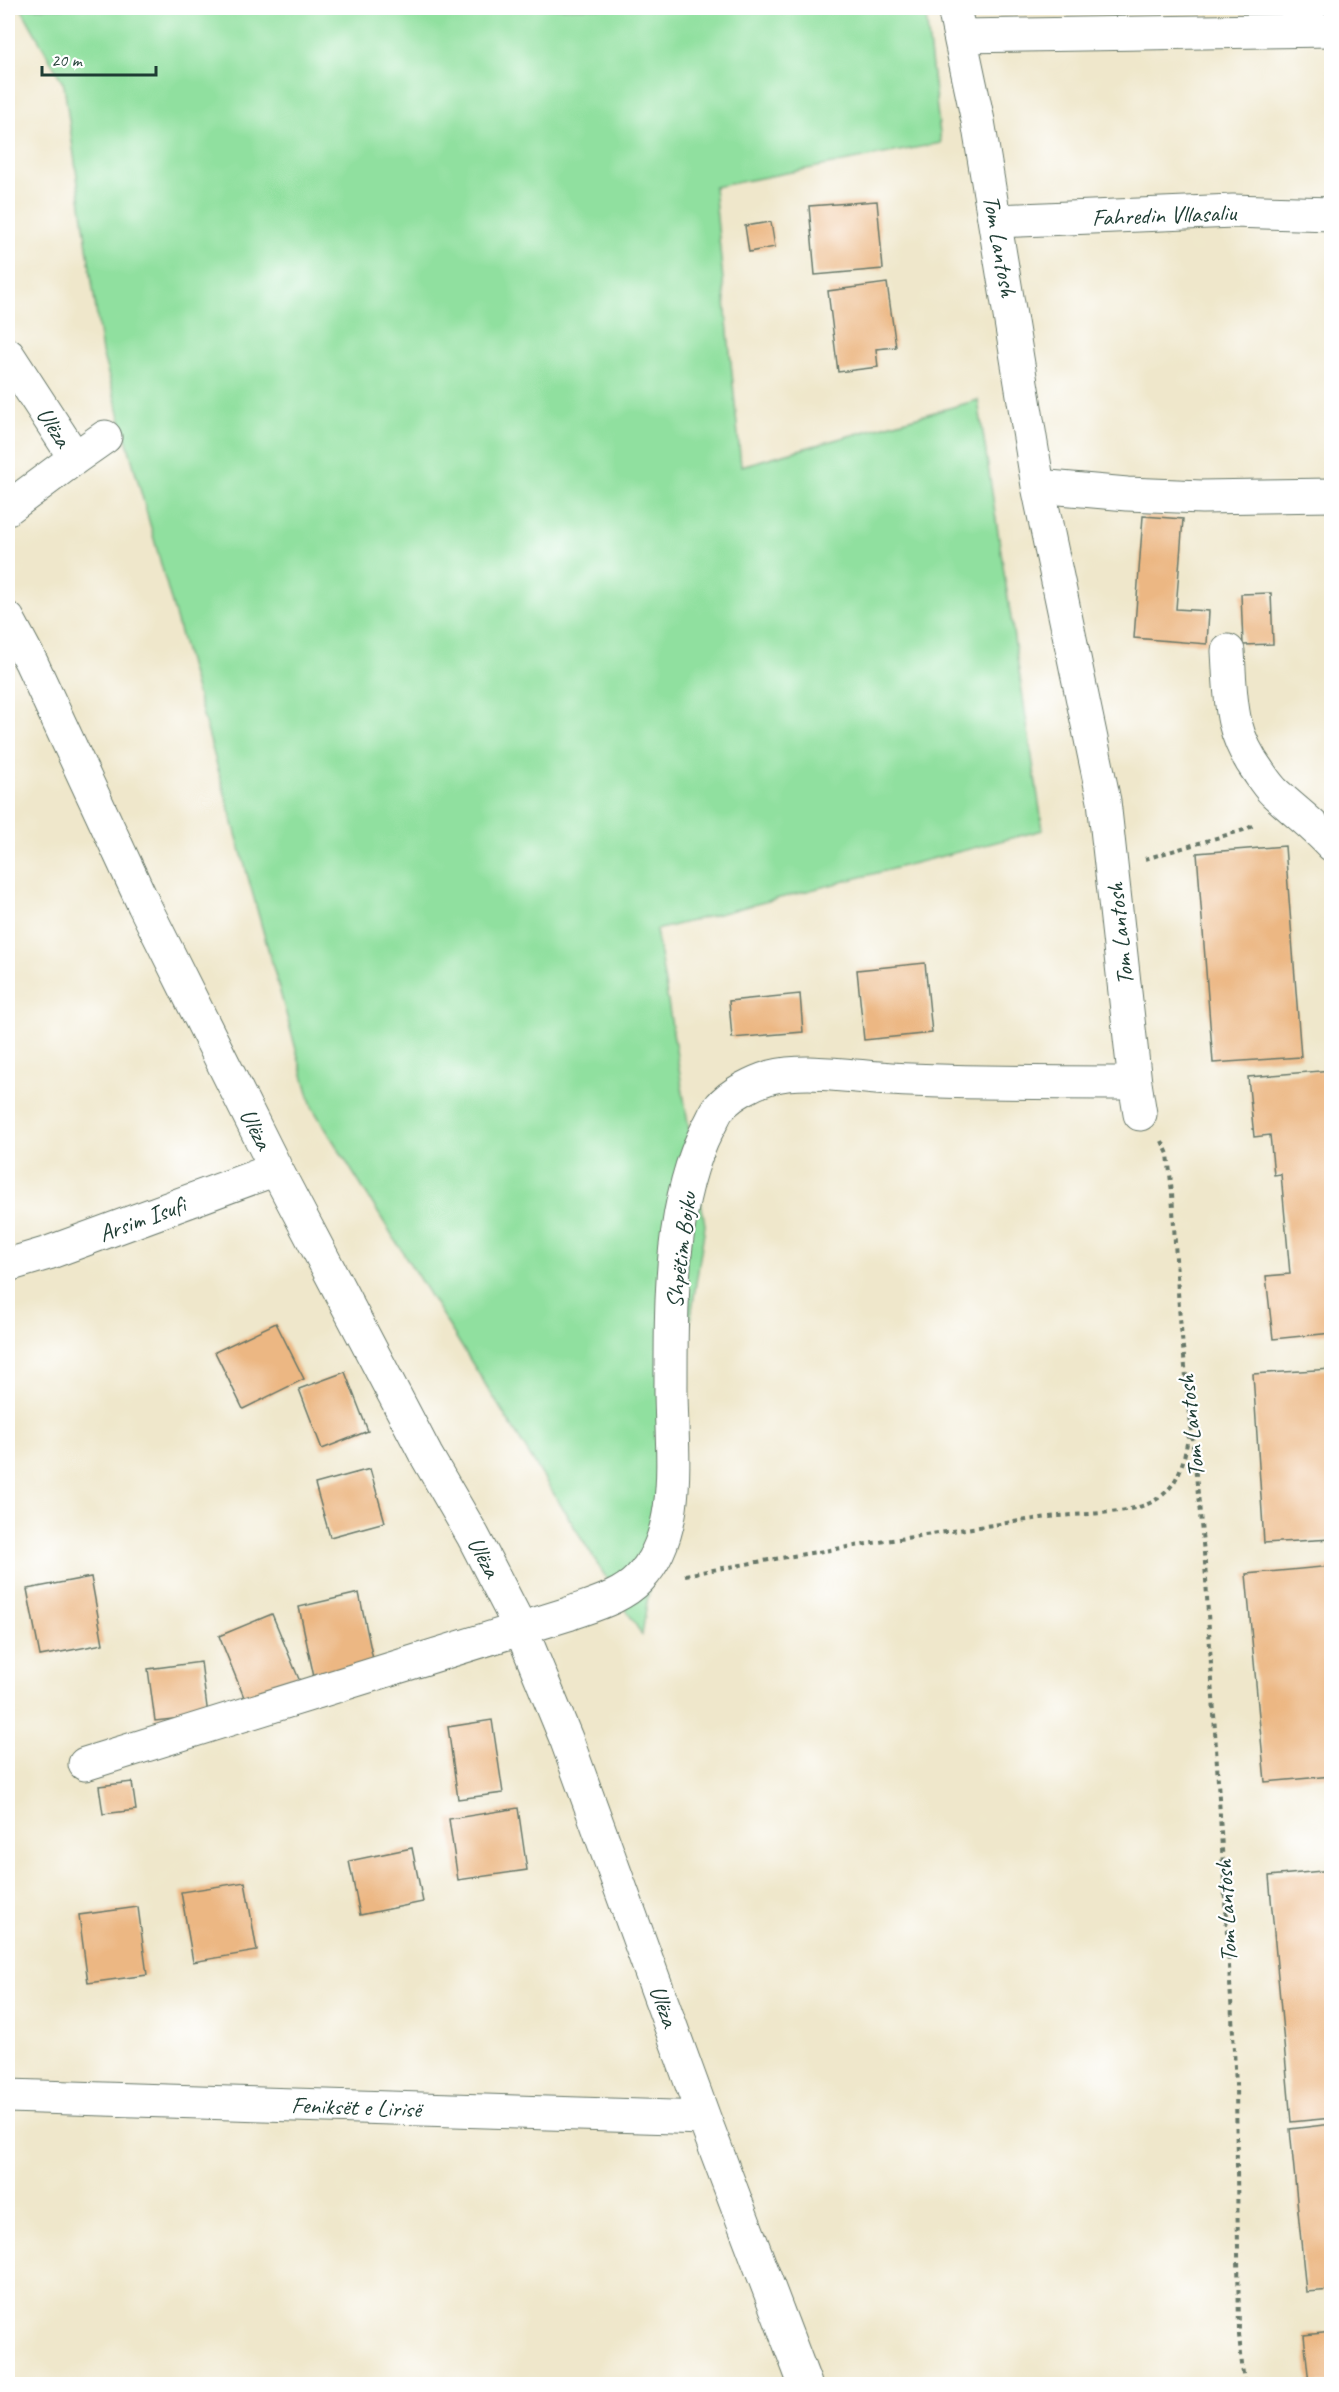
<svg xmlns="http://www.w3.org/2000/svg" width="1339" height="2392" font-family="Caveat,sans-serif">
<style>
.green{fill:#90e09f;stroke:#588e6a;stroke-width:1.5}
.building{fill:#ecb783}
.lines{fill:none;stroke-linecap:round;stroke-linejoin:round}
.minor-casing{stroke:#687869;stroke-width:35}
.path{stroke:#687869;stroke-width:4;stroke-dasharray:4.5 4.5;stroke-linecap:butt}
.minor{stroke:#fff;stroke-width:33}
.labels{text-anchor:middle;stroke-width:4.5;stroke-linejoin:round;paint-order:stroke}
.street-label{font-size:24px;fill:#1f3d34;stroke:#fff}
</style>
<rect width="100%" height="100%" fill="#fff"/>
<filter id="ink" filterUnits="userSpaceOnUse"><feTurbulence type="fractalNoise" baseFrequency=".0167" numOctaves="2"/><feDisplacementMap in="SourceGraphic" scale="12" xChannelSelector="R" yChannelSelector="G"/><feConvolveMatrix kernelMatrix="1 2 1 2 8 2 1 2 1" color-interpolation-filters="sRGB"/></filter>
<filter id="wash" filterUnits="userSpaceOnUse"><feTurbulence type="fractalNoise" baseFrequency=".008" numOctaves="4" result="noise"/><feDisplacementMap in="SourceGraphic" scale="24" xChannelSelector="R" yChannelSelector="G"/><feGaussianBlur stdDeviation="1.35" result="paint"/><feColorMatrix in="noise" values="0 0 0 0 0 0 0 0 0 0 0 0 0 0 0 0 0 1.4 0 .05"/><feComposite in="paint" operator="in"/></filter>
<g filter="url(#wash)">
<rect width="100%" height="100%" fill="#efe7cb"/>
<path class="green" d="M21,8H925L941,143L714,187L741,466L978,400L1043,830L656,930L705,1225L642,1635L312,1107L102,352L64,85Z"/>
<g id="blocks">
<path class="building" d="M877,201L883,269L815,275L809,206Z
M771,222L775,247L749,252L745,226Z
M887,283L896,347L876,349L878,367L838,372L828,291Z
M1143,516L1183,519L1176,609L1209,611L1207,644L1134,638Z
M1271,593L1273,644L1243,645L1241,594Z
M1285,846L1301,1057L1213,1063L1197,853Z
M925,963L932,1033L864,1040L857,970Z
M800,994L803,1032L732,1038L729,1001Z
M1332,1070V1333L1273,1339L1266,1276L1290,1274L1281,1174L1274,1175L1270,1135L1254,1137L1248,1077Z
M276,1323L304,1379L243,1409L215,1352Z
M1332,1369V1539L1264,1543L1253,1374Z
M345,1372L368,1431L322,1449L299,1389Z
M370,1469L385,1522L330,1537L315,1484Z
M1332,1566V1776L1265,1782L1246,1574Z
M91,1577L103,1644L40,1656L27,1589Z
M359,1593L374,1664L314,1677L299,1607Z
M272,1614L301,1684L248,1707L219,1636Z
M201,1662L208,1715L155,1721L148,1669Z
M492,1720L503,1793L458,1799L448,1727Z
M132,1782L136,1810L103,1814L99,1786Z
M518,1808L527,1870L458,1880L449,1819Z
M412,1848L423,1902L360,1915L349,1861Z
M1332,1870V2118L1291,2122L1269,1876Z
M245,1882L257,1951L193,1962L181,1892Z
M138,1907L147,1975L88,1983L79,1915Z
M1332,2124V2290L1306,2292L1290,2129Z
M1332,2332V2384H1309L1304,2335Z"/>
</g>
</g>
<g filter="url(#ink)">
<use href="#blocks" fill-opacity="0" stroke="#687869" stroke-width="1.5"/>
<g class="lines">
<defs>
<path id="minor" d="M954,8L978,121L1038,486L1104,801L1135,1083L1140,1114
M960,36L1332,30
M996,221L1233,211L1332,214
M8,355L75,458L8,508
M75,458L105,437
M1038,486L1127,494L1202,497L1332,495
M8,619L31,662L144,905L276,1169L426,1455L473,1536L521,1629L567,1741L704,2118L805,2384
M1228,651C1231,701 1229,732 1260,774C1264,780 1269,787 1274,792C1293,810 1314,825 1332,845
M8,1265L48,1253L276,1169
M85,1764L568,1614C592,1605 621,1598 639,1579C686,1531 670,1443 671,1382C671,1302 670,1201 708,1128C712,1122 715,1112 720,1107C732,1093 754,1082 771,1077C806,1068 855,1077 891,1079C972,1084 1053,1082 1135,1083
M8,2096L704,2118"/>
</defs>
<use href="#minor" class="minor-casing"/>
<path class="path" d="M1145,859L1247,829L1255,824
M1162,1141L1168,1154L1172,1193L1179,1308L1205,1563L1236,2084L1239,2335L1244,2384
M685,1575C804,1553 922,1535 1041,1518C1072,1513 1132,1516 1157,1499C1181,1484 1185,1456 1189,1431"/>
<use href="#minor" class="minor"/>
</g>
</g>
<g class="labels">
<g class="street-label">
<text transform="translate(1164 215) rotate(-2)" y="8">Fahredin Vllasaliu</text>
<text transform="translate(1000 246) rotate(80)" y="8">Tom Lantosh</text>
<text transform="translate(54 427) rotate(57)" y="8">Ulëza</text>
<text transform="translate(1120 934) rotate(-96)" y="8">Tom Lantosh</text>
<text transform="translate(256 1129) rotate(63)" y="8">Ulëza</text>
<text transform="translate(142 1219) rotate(-20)" y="8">Arsim Isufi</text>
<text transform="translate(681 1250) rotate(-83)" y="8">Shpëtim Bojku</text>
<text transform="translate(1191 1426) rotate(-96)" y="8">Tom Lantosh</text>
<text transform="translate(484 1557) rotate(62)" y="8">Ulëza</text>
<text transform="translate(1226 1911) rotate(-93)" y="8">Tom Lantosh</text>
<text transform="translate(664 2006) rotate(70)" y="8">Ulëza</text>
<text transform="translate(356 2107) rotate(2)" y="8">Feniksët e Lirisë</text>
</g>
</g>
<rect width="1339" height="2392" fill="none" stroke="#fff" stroke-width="30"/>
<path d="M42 66v9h114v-9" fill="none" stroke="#1f3d34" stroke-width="3"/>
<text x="51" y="66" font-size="18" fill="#1f3d34" stroke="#ffffff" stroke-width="4.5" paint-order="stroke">20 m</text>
</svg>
